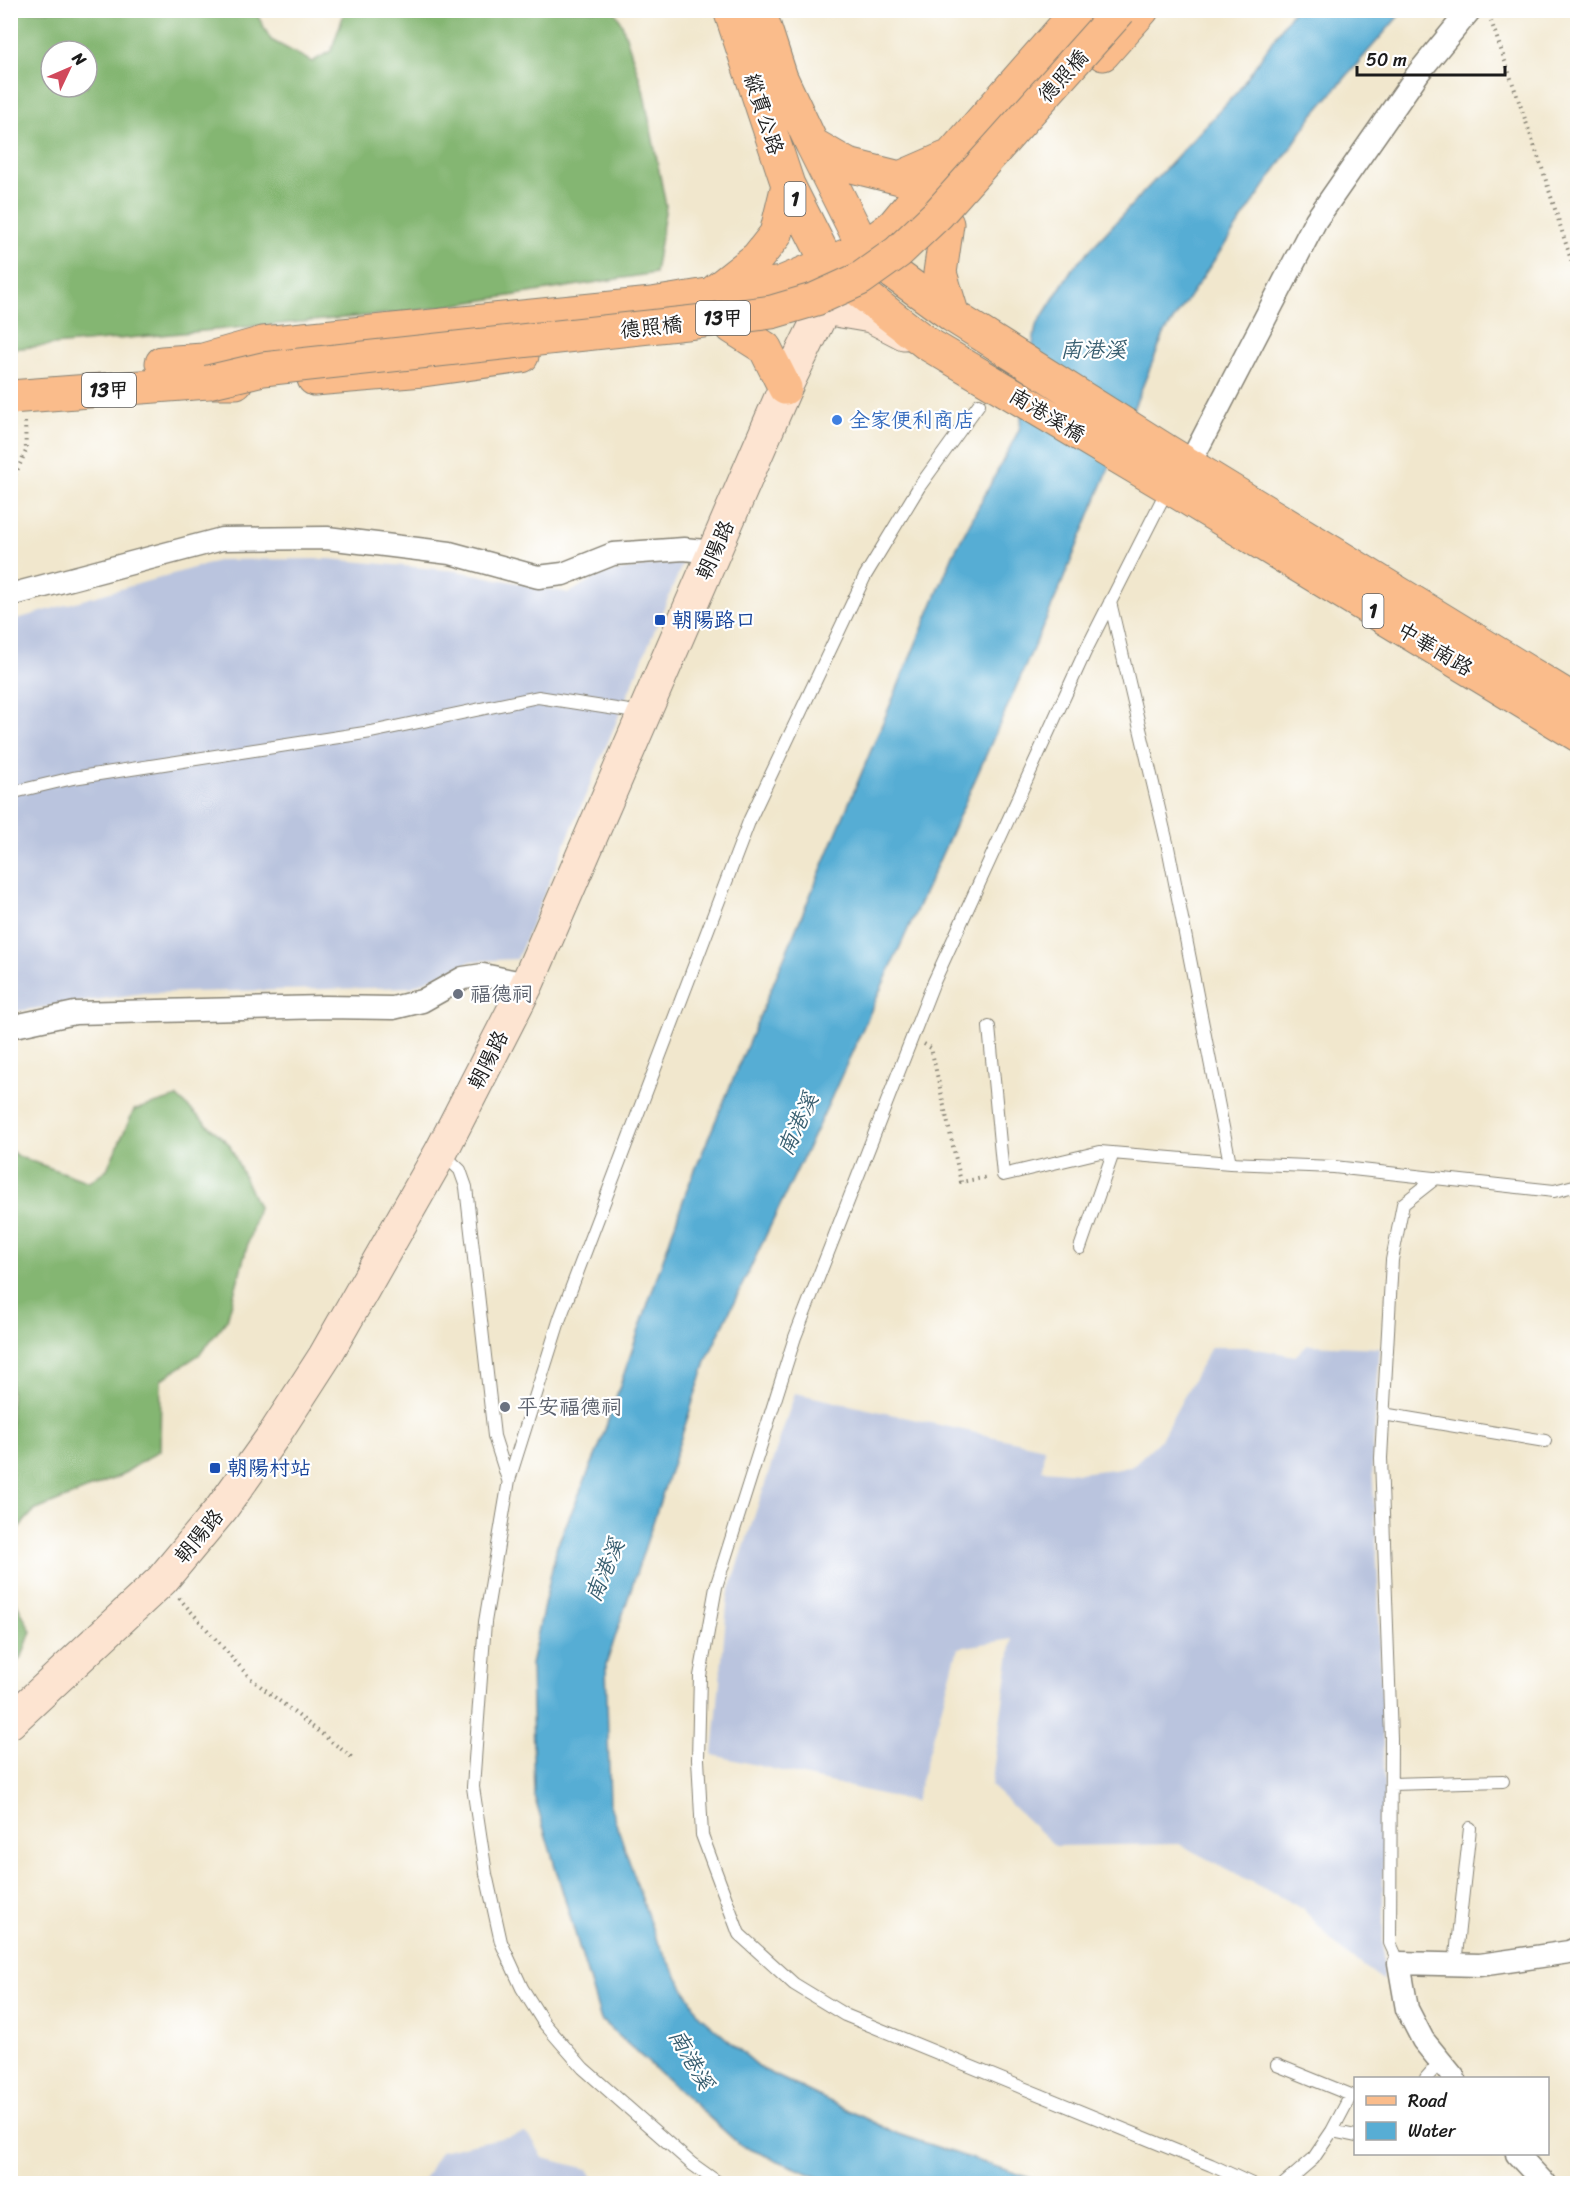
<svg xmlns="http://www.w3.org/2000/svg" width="1588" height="2194" font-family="Sriracha,'LXGW WenKai TC',sans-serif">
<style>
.industrial{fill:#bac4de}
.forest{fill:#84b672;stroke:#506947;stroke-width:1.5;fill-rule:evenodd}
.water{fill:#57add4;stroke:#3a6478;stroke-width:1.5}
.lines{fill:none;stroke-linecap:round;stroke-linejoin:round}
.lane-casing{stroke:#868274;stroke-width:14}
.street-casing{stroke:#868274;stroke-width:25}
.secondary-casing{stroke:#868274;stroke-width:35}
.primary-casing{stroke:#868274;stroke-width:35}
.path{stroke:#868274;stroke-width:4;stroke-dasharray:1.5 4.5;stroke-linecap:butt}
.lane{stroke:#fff;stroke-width:12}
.street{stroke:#fff;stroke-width:22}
.secondary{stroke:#fde4d1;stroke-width:33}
.primary{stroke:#fabc8b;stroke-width:33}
.primary-bridge-casing{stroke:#868274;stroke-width:35;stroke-linecap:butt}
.primary-bridge{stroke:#fabc8b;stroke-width:33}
.shop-dot{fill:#3f7fe0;stroke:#fff;stroke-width:2}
.transit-dot{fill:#1a4fb4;stroke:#fff;stroke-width:2}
.worship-dot{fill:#6b7280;stroke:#fff;stroke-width:2}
.labels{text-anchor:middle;stroke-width:4.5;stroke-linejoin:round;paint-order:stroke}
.shield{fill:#fff;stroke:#606060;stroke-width:1.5}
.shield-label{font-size:20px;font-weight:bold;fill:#1c1c1c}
.street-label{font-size:21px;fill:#1c1c1c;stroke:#fff}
.shop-label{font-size:21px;fill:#366cbe;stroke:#fff;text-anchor:start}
.transit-label{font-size:21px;fill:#164399;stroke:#fff;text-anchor:start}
.worship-label{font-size:21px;fill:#5b616d;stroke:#fff;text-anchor:start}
.water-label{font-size:22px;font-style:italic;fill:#375d6f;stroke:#fff}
</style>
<rect width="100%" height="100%" fill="#fff"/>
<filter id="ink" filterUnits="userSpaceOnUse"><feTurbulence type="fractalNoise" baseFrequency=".0167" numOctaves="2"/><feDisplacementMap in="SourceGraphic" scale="12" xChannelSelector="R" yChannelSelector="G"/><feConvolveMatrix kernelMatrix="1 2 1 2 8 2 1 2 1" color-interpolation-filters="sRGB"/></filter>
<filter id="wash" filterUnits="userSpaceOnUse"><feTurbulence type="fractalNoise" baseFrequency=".008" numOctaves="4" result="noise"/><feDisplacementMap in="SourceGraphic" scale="24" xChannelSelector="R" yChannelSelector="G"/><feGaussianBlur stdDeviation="1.35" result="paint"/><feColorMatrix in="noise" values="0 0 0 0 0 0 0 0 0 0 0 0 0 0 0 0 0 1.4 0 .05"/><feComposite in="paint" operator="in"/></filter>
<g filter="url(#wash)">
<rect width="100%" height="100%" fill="#f1e7cd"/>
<path class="industrial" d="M330,559L457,571L569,593L604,573L684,560L517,959L472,961L411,987L143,993L11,1012L10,621L221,560Z
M1308,1345L1380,1348L1372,1462L1378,1581L1386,1844L1383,1849V1980L1340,1949L1303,1909L1179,1844L1055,1846L991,1786L1012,1639L958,1648L915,1802L713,1755L728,1596L795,1393L1044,1448L1042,1470L1079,1473L1131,1467L1161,1439L1211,1347H1247L1295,1356Z
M525,2133L534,2142L543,2158L588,2169L596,2183H422L440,2151Z"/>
<path class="forest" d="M614,10L622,24L643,89L666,206L655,273L408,312L11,349V11H255L271,40L312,62L331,51L345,11ZM51,51H87V87H51Z
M177,1097L229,1144L258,1207L227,1320L200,1354L161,1380L160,1450L120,1476L34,1511L11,1536V1151L20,1157L89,1182L107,1169L134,1110Z
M11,1592L31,1631L23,1654L11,1671Z"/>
<path class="water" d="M1293,11H1403L1313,115L1164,334L1059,590L948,841L829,1103L707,1359L606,1665L610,1805L655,1937L700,2016L762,2069L898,2134L1027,2177L1059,2183H832L740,2145L601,2020L534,1796L531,1664L557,1546L599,1447L687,1189L953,555L1019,430L1036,326L1072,269L1238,91Z"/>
</g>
<g filter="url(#ink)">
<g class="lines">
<defs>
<path id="lane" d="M1168,488L1085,652L933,984L795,1337L716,1587L700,1676L698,1759L702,1835L739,1934L794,1984L845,2015L1211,2165L1252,2184
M1110,602L1168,847L1230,1163L1334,1167L1554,1191L1578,1185
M10,793L73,778L371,732L538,697L642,713
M989,1027L1003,1175L1100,1152L1230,1163
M442,1153L460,1170L466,1187L494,1436L508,1480
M1080,1248L1113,1153
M1383,1414L1545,1441
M1391,1784L1503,1781
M1399,1963L1390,1943L1391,1738L1381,1458L1392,1260L1403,1204L1436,1178
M1455,1964L1470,1828
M1277,2065L1351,2095L1332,2131
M1426,2078L1441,2061
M720,2184L692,2164L583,2068L544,2023L522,1988L501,1942L486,1874L473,1787L485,1622L509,1480L560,1318L750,819L865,576L919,487L979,404
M1284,2184L1313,2159L1332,2131L1356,2136"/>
<path id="street" d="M1189,465L1316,220L1419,72L1470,10
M10,595L222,539L327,538L450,553L538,577L563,574L613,554L684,549L714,552
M10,1027L75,1013L325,1007L393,1008L422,1001L463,978L483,975L527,984
M1454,2078L1423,2040L1407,2009L1399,1963L1480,1965L1569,1952L1578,1948
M1517,2154L1545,2184"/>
<path id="secondary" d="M824,308L871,316L904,333
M10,1722L162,1580L222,1508L274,1435L325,1356L441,1152L527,984L785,388L824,308L842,275"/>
<path id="primary" d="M730,10L788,185L828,264L841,277L926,343L1169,487L1578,735
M759,10L781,78L812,144L864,248L895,274L953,316L1168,452L1578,703
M1103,54L1142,10
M812,144L848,165L900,178L946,158
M947,224L940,273L953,316
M714,292L757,258L776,234L788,185
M732,327L765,348L785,388
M162,363L203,360L263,343L652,304L781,283L864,248L893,226L950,157L1079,10
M314,379L423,370L522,356
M10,397L208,382H236"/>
</defs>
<use href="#lane" class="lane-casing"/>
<use href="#street" class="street-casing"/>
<use href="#secondary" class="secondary-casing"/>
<use href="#primary" class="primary-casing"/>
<path class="path" d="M1489,15L1542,168L1578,282
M10,486L26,451L25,421
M924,1044L931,1048L961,1182L988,1177
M179,1598L250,1678L354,1759"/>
<use href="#lane" class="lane"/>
<use href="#street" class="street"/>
<use href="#secondary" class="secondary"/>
<use href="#primary" class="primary"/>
<defs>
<path id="primary-bridge" d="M208,382L263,369L695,322L772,312L816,299L860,279L898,252L938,214L1120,10"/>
</defs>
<use href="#primary-bridge" class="primary-bridge-casing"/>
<use href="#primary-bridge" class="primary-bridge"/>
</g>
</g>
<circle class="shop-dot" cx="837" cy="420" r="6"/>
<g class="transit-dot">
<rect x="654" y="614" width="12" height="12" rx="3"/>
<rect x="209" y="1462" width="12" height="12" rx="3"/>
</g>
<g class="worship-dot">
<circle cx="458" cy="994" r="6"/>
<circle cx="505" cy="1407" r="6"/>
</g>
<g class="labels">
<g class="shield">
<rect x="784.5" y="182" width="21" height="34" rx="4.5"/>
<rect x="696" y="301" width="54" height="34" rx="4.5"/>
<rect x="82" y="373" width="54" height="34" rx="4.5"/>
<rect x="1362.5" y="594" width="21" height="34" rx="4.5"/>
</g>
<g class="shield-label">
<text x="795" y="206">1</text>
<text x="723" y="325">13甲</text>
<text x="109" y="397">13甲</text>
<text x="1373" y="618">1</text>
</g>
<g class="street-label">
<text transform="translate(1063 76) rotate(-48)" y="7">德照橋</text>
<text transform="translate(764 114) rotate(72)" y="7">縱貫公路</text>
<text transform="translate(651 327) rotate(-6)" y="7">德照橋</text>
<text transform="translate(1047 415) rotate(31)" y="7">南港溪橋</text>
<text transform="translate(715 550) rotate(-66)" y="7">朝陽路</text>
<text transform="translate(1435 649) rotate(31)" y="7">中華南路</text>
<text transform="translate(488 1060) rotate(-63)" y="7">朝陽路</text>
<text transform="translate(199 1536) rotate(-50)" y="7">朝陽路</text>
</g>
<g class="shop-label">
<text x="849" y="427">全家便利商店</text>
</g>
<g class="transit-label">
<text x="672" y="627">朝陽路口</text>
<text x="227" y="1475">朝陽村站</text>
</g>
<g class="worship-label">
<text x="470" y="1001">福德祠</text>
<text x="517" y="1414">平安福德祠</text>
</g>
<g class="water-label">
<text x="1093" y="357">南港溪</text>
<text transform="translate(797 1124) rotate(-65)" y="8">南港溪</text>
<text transform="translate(604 1570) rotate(-67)" y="8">南港溪</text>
<text transform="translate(692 2059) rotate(60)" y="8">南港溪</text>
</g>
</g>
<rect width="1588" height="2194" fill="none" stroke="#fff" stroke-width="36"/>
<rect x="1354" y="2077" width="195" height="78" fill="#ffffff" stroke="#a4a4a4" stroke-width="1.5"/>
<rect x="1366" y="2096" width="30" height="9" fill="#fabc8b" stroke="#a4a4a4" stroke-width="1.5"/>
<text x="1408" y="2107" font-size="18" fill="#1c1c1c">Road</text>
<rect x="1366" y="2122" width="30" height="18" fill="#57add4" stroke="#a4a4a4" stroke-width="1.5"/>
<text x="1408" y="2137" font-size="18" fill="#1c1c1c">Water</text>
<g transform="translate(69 69) rotate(46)"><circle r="28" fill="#ffffff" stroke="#a4a4a4" stroke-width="1.5"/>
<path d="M0-4.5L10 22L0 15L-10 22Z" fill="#d1495b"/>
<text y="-9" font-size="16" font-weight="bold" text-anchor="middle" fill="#1c1c1c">N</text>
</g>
<path d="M1357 66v9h148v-9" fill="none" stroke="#1c1c1c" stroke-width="3"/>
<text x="1366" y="66" font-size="18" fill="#1c1c1c" stroke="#ffffff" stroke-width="4.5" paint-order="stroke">50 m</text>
</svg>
